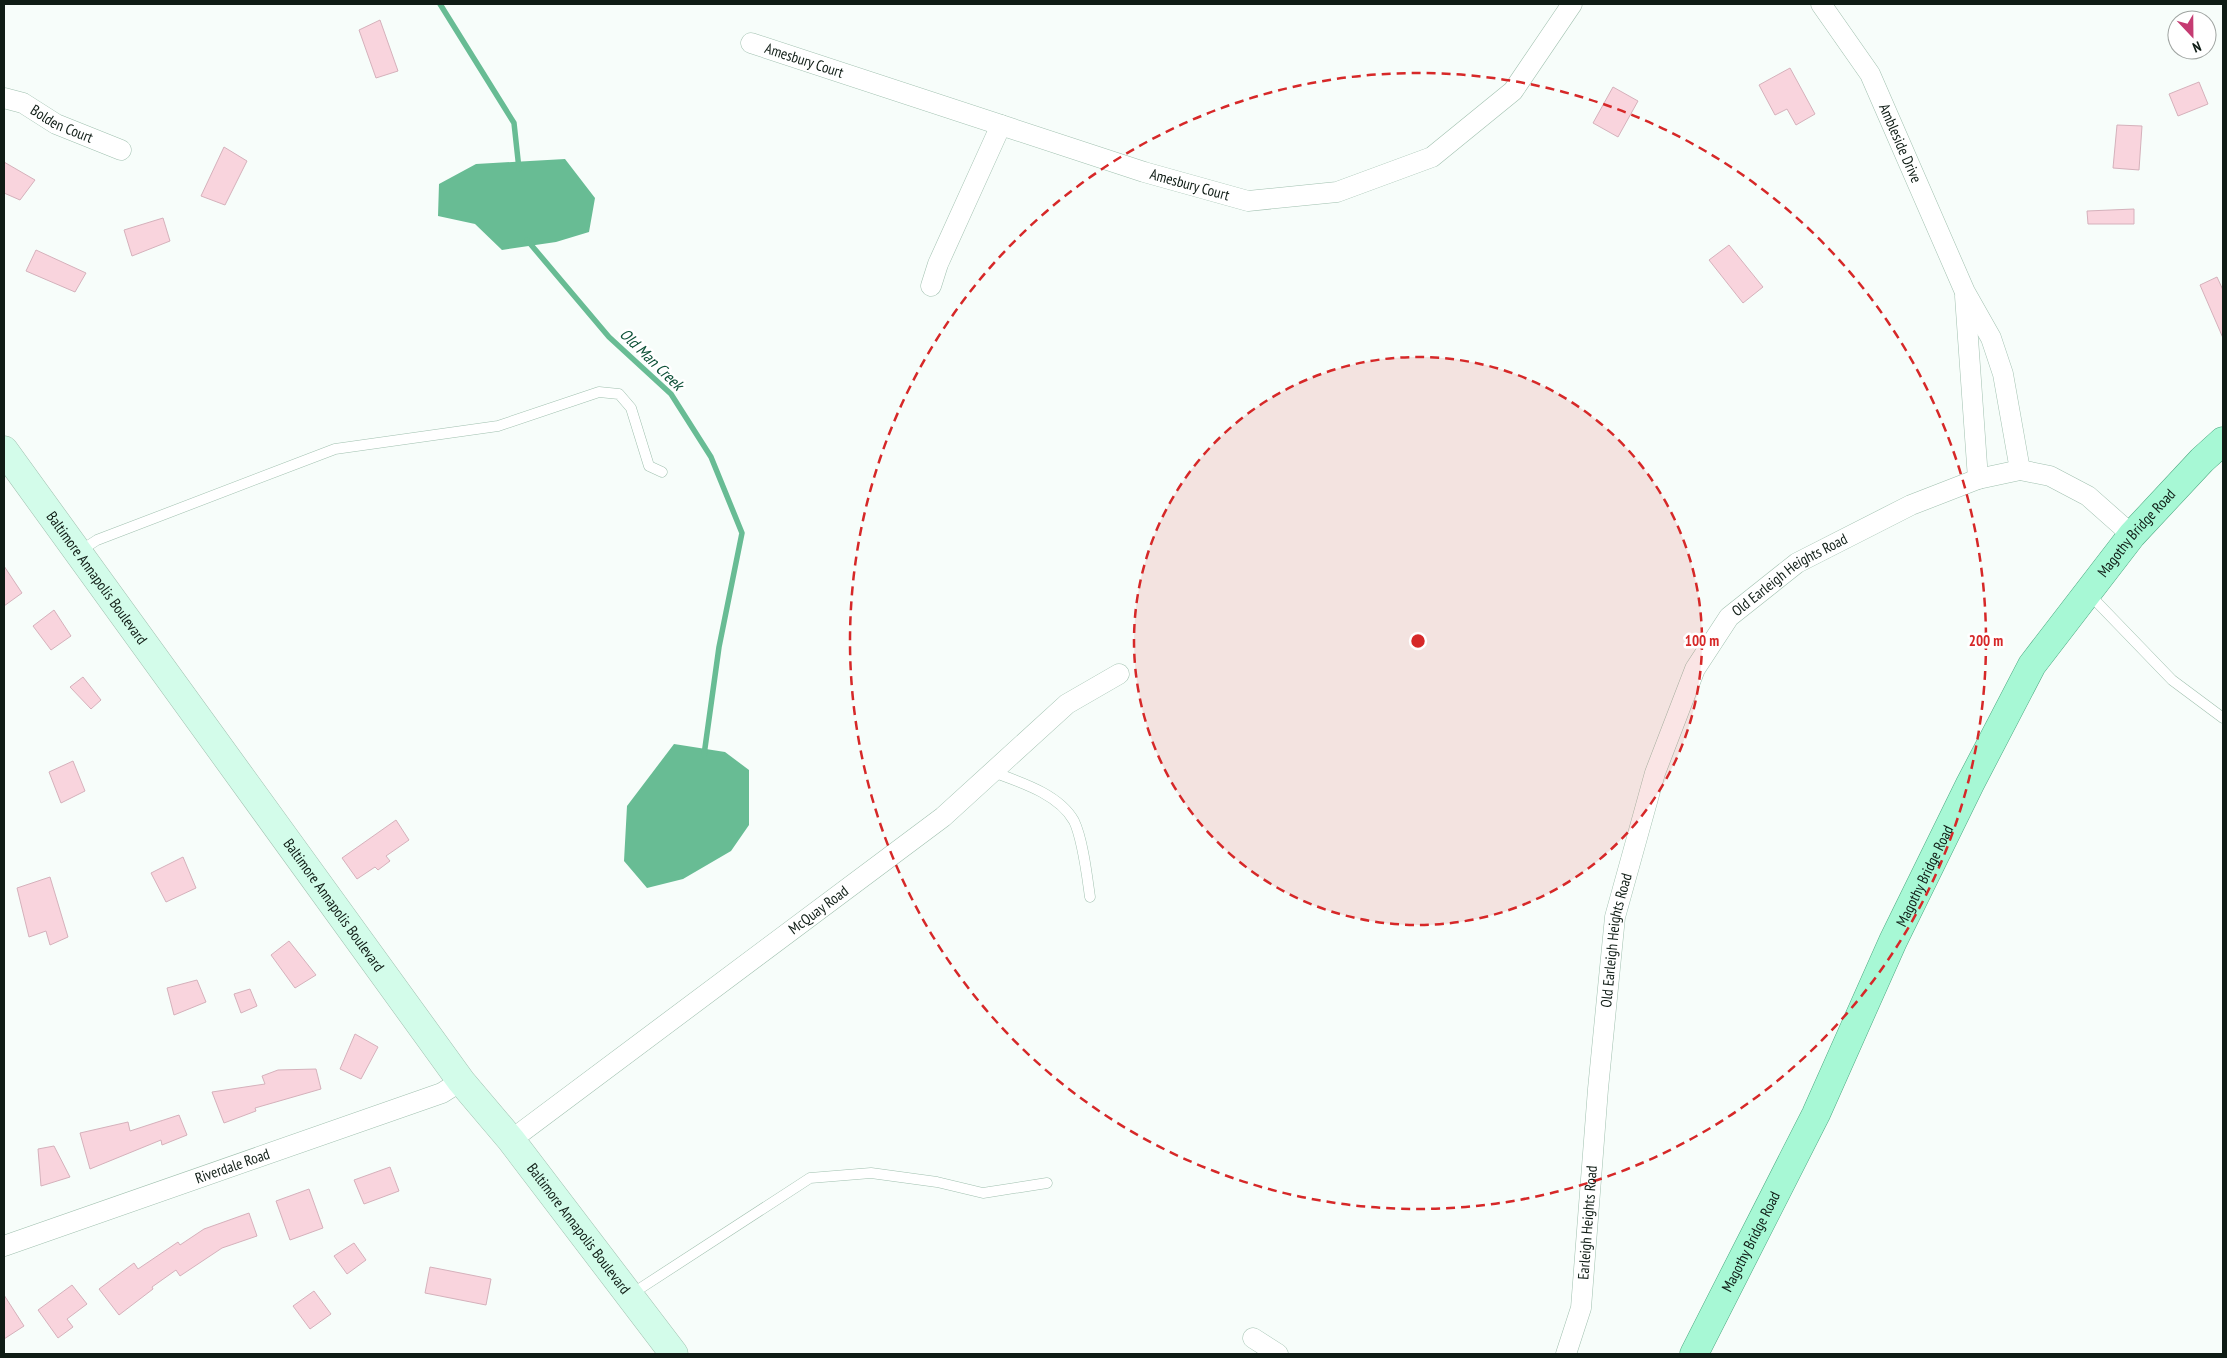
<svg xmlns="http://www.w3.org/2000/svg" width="2227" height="1358" font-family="'PT Sans Narrow',sans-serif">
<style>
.water{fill:#68bc94}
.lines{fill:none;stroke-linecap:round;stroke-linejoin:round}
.stream{stroke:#68bc94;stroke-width:5.5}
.building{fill:#f9d4dd;stroke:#d5b1bb}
.lane-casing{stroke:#a0c0af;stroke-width:11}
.street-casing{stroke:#a0c0af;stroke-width:21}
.secondary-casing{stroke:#a0c0af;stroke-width:29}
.primary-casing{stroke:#4ca880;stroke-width:29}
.lane{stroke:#fff;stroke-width:10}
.street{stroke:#fff;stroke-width:20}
.secondary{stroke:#d3fcea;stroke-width:28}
.primary{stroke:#a7f8d5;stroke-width:28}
.ring{fill:none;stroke:#d62828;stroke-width:2.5;stroke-dasharray:9 6}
.labels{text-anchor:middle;stroke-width:5;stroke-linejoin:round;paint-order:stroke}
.street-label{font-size:15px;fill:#0f1c15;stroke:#fff}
.water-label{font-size:16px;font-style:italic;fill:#0d5137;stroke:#fff}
.centre{fill:#d62828;stroke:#fff;stroke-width:2.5}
.ring-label{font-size:15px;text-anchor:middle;font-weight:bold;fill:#d62828;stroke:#fff;stroke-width:5;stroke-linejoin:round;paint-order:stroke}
</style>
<rect width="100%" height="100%" fill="#f7fdfa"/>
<path class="water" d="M565,159L595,198L589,232L556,242L502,250L475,224L438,216L439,184L476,164Z
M674,744L725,752L749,770V825L731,851L683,879L647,888L624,861L627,806Z"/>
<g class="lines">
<path class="stream" d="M440,4L514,123L519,169
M527,240L609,337L671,394L711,457L742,533L719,647L704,755"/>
</g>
<path class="building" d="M380,20L398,71L376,78L359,30Z
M1790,68L1815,114L1796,125L1787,109L1775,115L1759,85Z
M2199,82L2208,104L2178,116L2169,94Z
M1613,87L1638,101L1618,137L1593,123Z
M2117,125L2142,126L2139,170L2113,168Z
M224,147L247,161L225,205L201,196Z
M4,162L35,180L20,200L4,193Z
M2134,209V224H2088L2087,211Z
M163,218L170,241L132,256L124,230Z
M1729,245L1763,287L1743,303L1709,260Z
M36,250L86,273L75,292L26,271Z
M2217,277L2223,290V338L2200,285Z
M4,566L22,593L4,606Z
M54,610L71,636L51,650L33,626Z
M83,677L101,700L91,709L70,687Z
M73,761L85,791L61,803L49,772Z
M396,820L409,840L386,856L390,861L378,870L375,867L357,879L342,858Z
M183,857L196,888L166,902L151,873Z
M50,877L68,937L50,945L46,931L29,937L17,888Z
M289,941L316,975L295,988L271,955Z
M197,980L206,1002L174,1015L167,988Z
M250,989L257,1006L241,1013L234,994Z
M355,1034L378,1047L361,1079L340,1069Z
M316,1069L321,1089L255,1108L256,1111L224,1123L212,1092L265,1084L262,1076L278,1070Z
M179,1115L187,1135L162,1145L161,1140L90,1169L80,1133L128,1122L130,1131Z
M54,1146L70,1177L41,1186L38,1149Z
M390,1167L399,1191L364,1204L354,1180Z
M309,1189L323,1228L290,1240L276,1201Z
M249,1213L257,1236L222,1248L180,1276L176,1270L152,1287L153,1289L119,1315L99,1289L134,1263L138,1269L178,1242L180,1245L204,1229Z
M354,1243L366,1260L347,1274L334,1256Z
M430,1267L491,1279L486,1305L425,1293Z
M72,1285L87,1304L67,1319L73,1327L58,1338L38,1310Z
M314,1291L331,1314L310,1329L293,1306Z
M4,1295L24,1326L4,1339Z"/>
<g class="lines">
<defs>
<path id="lane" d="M80,551L97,540L335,449L498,426L599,392L619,394L631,408L649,466L662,472
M2089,594L2172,680L2223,718
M993,772C1020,782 1059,794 1074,821C1083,840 1087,876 1090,897
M630,1295L810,1178L871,1173L937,1182L983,1193L1047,1183"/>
<g id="street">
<path id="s1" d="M1821,4L1870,74L1965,292L1991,338L2003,374L2020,470"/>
<path id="s2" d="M751,43L1144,172L1248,201L1337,192L1432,157L1513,91L1572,4"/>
<path id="s3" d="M4,98L23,103L56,124L121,150"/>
<path d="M931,286L938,264L1001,125"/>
<path d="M1965,296L1978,479"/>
<path id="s4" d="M511,1140L943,817L1067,704L1119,674"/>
<path id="s5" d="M4,1246L442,1093L461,1081"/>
<path d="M1253,1338L1278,1354"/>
<path id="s6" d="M1566,1354L1581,1308L1598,1089L1615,917L1655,773L1695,669L1729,617L1797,563L1911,505L1978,479L2020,470L2050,476L2088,496L2132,535"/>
</g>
<g id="secondary">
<path id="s7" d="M4,450L461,1081L511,1140L674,1354"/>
</g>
<g id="primary">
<path id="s8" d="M1694,1354L1816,1114L1893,941L1970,784L2032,665L2132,535L2202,460L2223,441"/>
</g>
</defs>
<use href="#lane" class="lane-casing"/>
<use href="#street" class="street-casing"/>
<use href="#secondary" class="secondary-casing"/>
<use href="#primary" class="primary-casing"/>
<use href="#lane" class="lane"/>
<use href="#street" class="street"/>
<use href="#secondary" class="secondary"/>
<use href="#primary" class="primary"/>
</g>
<circle cx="1418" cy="641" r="284" fill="#d62828" fill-opacity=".12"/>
<g class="ring">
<circle cx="1418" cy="641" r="284"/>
<circle cx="1418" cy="641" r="568"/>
</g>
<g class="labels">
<g class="street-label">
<text dy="5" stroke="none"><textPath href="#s2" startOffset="56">Amesbury Court</textPath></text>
<text dy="5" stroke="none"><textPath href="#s3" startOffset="64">Bolden Court</textPath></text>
<text dy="5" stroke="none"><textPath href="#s1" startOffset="161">Ambleside Drive</textPath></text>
<text dy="5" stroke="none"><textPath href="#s2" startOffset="461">Amesbury Court</textPath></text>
<text dy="5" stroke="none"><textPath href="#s8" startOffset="936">Magothy Bridge Road</textPath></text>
<text dy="5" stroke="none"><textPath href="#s6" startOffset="838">Old Earleigh Heights Road</textPath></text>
<text dy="5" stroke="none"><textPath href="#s7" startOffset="158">Baltimore Annapolis Boulevard</textPath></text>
<text dy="5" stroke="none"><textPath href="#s8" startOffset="531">Magothy Bridge Road</textPath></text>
<text dy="5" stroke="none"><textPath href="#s7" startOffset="562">Baltimore Annapolis Boulevard</textPath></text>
<text dy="5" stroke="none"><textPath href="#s4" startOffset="384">McQuay Road</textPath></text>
<text dy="5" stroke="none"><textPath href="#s6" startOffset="418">Old Earleigh Heights Road</textPath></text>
<text dy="5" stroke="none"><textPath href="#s5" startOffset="242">Riverdale Road</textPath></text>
<text dy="5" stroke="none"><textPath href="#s6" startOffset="134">Earleigh Heights Road</textPath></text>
<text dy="5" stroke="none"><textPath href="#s7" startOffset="968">Baltimore Annapolis Boulevard</textPath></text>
<text dy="5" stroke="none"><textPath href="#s8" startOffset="126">Magothy Bridge Road</textPath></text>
</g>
<g class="water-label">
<text transform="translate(652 359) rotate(44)" y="6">Old Man Creek</text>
</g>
</g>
<circle cx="1418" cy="641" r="8" class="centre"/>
<g class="ring-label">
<text x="1702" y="646">100 m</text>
<text x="1986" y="646">200 m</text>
</g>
<rect width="2227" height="1358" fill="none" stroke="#0f1c15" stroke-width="10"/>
<g transform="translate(2192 35) rotate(158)"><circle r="24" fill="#ffffff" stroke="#9fa4a1"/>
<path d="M0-4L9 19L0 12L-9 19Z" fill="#c53b72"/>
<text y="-8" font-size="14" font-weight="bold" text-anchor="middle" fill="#0f1c15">N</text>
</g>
</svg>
